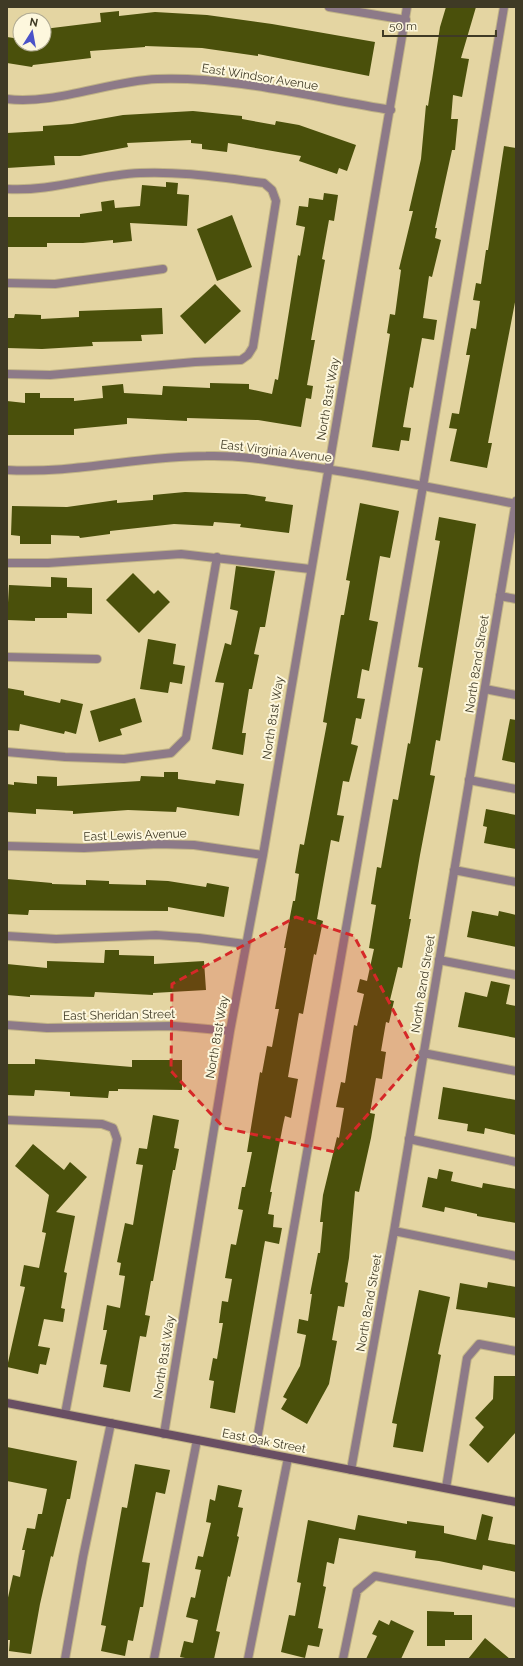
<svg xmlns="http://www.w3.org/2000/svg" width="523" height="1666" font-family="Raleway,sans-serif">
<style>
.building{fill:#4a500b}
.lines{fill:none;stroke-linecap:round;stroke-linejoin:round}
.lane-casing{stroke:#c0b386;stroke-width:10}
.street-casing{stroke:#c0b386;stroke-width:10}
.secondary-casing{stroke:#c0b386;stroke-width:10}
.lane{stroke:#8d7a88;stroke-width:8}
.street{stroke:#8d7a88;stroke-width:8}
.secondary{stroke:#694f63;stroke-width:8}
.marked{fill:#d62828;fill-opacity:0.2;stroke:#d62828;stroke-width:3;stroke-dasharray:8 5;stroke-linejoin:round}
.labels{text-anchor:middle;stroke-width:4;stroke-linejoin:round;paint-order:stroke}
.street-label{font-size:12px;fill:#3f3a25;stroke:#fdf7dd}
</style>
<rect width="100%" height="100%" fill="#e4d5a2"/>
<path class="building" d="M446,7H476L461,58L469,59L462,97L453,95L451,119H458L455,150H452L435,228H437L435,238L441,240L432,277L429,276L423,318L437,320L434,340L422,338L413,388L410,387L403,427L411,428L409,441L401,440L399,451L372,447L390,334L387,333L390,314L395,315L401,270L399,269L413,211H409L421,159L426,105L428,106L440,27Z
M119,11V16L155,12L207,15L272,24L375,42L369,76L258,54V56L202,48L145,46V47L90,51L91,58L33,65L32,67L7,63V37L20,39V44H44V29L101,22L100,13Z
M193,111L242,116V119L275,125L276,121L299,125L356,145L347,171L339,168L337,174L299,161L301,156L228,143L227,152L202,149V144L191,143V140L127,143L128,147L80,156H54L55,165L7,168V133L43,131V126L72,124L123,115Z
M504,146L516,148V297L488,443H492L487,468L450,461L457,429L449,428L452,413L459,414L470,355H466L471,328L476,329L480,301L473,300L476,283L481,284L486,250H488Z
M166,182L178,183L177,194L189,195L187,226L130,223L132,241L113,243V240L83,243H47V247H7V217H80V214L102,211L101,202L114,200L115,208L140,206L142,185L166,187Z
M324,193L338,195L334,221L329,220L322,259L325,260L311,340H315L307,385L313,386L311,399L306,398L301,427L258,420L187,418V421L127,418V424L74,429V435H7V401L25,403V393H40V398H74V401L103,398L102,386L123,384L124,393L162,395L163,386L210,388V383L249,384V389L272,394L275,379L278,380L298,255L300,256L305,227L296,225L299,206L308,207L309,198L323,200Z
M232,215L252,267L217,281L197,229Z
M215,284L241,311L205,344L180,316Z
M162,308L163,334L141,335L142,341L92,342L93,346L42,349L7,348V318H14L15,314L41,315V319L79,317V311Z
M185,492L246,494L266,497L265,501L293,505L289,533L240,527L241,524L214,522L213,526L174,524L110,531V534L80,538L79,536L51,535V544H20V536L11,535L12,506L67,507L117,500V503L153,500V495Z
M360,503L399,511L390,558L380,556L369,620L378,622L369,671L362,669L357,698L365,699L361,719L356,718L351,744L358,746L349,782L343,781L337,815L344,816L339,842L331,840L317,919L323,921L316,955L314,954L303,1014L299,1013L288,1077L298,1079L291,1118L285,1116L283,1125L270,1192H272L268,1214L274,1215L273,1227L282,1228L279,1244L265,1241L235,1413L210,1408L214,1381L209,1380L213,1358L217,1359L223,1323H219L222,1301L228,1302L232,1279L225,1278L231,1244L236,1245L243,1210L238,1209L242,1187H245L252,1152H247L260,1072L262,1073L267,1046L272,1047L279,1009H275L286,948H284L293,901H295L299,874L295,873L300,844L304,845L327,723L323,722L341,615H344L350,581L346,580Z
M439,517L476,524L440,741L436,740L430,775L435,776L420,855L409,919H411L402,968L398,967L390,1000L394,1001L389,1023L386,1022L381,1051L386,1052L382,1079L376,1078L370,1113L375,1114L371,1138L359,1192L355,1191L349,1258L345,1282L348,1283L344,1307L338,1306L332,1340L337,1341L329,1384L307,1424L281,1409L287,1399L283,1397L300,1366L306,1335L297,1333L299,1319L308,1321L312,1294H310L318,1253H320L323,1222H320L323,1195L337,1137L339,1138L344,1108L336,1107L341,1082L345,1083L354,1025L357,1026L364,994L357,992L360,979L367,981L374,949L369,948L376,905L371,904L377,867L381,868L393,799L398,800L408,743L410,744L423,668L418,667L440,541L435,540Z
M236,566L275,571L265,627H260L254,654L259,655L252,689H249L242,733H246L243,755L212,749L224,683L215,682L225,643L231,645L238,611L230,609Z
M133,573L154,594L158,590L170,602L139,633L106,600Z
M51,577L67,578V587L92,588V614L67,613V618H35V621L7,620L9,585L51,587Z
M148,639L176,644L173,664L185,666L182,684L170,682L168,693L140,689Z
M7,688L24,691V695L60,703L61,699L83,704L76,734L65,731L64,734L20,724L19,731L7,730Z
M135,698L142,722L120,729L122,735L99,742L90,711Z
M510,719L516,720V763L502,760Z
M164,772H178V779L215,784L216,780L244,784L239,816L177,807L176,812L128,810L73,814V811L36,809V814L7,812V784L14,785V782L37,784V776L57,777V786L140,781L141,776L164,777Z
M486,809L516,815V849L484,843L487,827L483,826Z
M7,879L52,883V884L86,885V880L109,881V884L146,885V880L168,881L206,887L207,883L229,887L224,917L168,907V911L29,910L28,915L7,914Z
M472,911L498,916L499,911L516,915V947L467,937Z
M105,950H119V955L154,956V964L204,961L206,990L153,993V995L95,992L94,997L30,995V997L7,995V964L47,968V961L104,963Z
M491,981L510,985L506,1004L516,1006V1038L458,1027L465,992L487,997Z
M35,1059L132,1067V1060H182V1090L118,1089V1091H109L108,1098L70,1096V1092L35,1090L34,1096L7,1095V1064H35Z
M443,1087L516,1100V1135L485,1128L484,1134L467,1131L468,1124L438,1119Z
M153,1115L179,1120L174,1148L179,1149L175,1170H173L153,1281H151L145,1315L150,1316L146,1337L140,1336L130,1392L103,1387L107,1365L100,1364L107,1330H103L107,1305L120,1308L125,1276L119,1275L121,1263L117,1262L125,1223L133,1225L143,1165L136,1164L139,1148L147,1149Z
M33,1144L64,1170L70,1162L87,1177L56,1212L75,1216L64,1272L67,1273L61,1308L65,1309L63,1322L44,1319L38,1346L50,1348L46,1365L40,1364L38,1374L7,1367L25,1287L20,1286L24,1265L39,1268L46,1233L42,1232L49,1195L15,1166Z
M439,1169L453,1172L451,1181L482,1188L483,1183L516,1189V1223L477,1216V1214L445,1207L444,1212L422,1207L428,1177L437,1179Z
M488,1282L516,1287V1318L456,1309L460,1283L487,1288Z
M419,1290L450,1297L438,1354L441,1355L423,1452L393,1447L397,1424L392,1423Z
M494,1376H516V1432L488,1463L469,1445L484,1427L475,1418L493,1399Z
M7,1447L77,1461L70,1499H67L53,1557L51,1556L40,1604L31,1654L9,1651L10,1640H7V1602L13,1575L20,1577L25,1550H22L27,1528L35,1529L38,1514H42L47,1489L7,1481Z
M135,1464L170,1470L165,1494L156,1492L142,1562L150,1563L143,1607H140L133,1641L128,1640L125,1656L101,1651L106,1626L101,1625L122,1507L127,1508Z
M218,1485L242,1490L238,1507L243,1508L237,1536L239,1537L230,1577L228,1576L216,1631L220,1632L214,1659H190L180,1657L184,1641L193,1643L198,1620L186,1617L191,1597L195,1598L201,1570L195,1569L198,1556L203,1557L211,1523L206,1522L210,1499L215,1501Z
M482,1514L493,1517L488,1540L516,1545V1572L483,1565L482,1570L439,1561L415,1558L416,1551L339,1538L334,1564L327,1562L323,1586L326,1587L318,1628L323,1629L319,1647L308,1645L305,1658L281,1652L289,1615L295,1616L301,1583L297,1582L308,1520L355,1530L358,1515L407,1524V1521L444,1526V1533L476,1540Z
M427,1611L454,1612V1615H472V1640H445V1646H427Z
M379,1620L389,1625L391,1620L414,1631L401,1659H366L377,1636L372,1634Z
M485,1638L510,1659H468Z"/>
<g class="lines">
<defs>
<path id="lane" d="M329,7L406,20
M7,189C51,192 95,175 140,173C181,171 223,178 264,183L272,190L276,201L253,347L248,355L241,360L195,362L50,375L7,374
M7,563H48L181,554L310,569
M500,596L516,599
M7,752L65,757L124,759L171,753L186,738L217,557
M469,780L516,789
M7,936L56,939L156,935L199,938L245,944
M439,960L516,975
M7,1120L102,1124L113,1128L117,1139L65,1414
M409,1139L516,1162
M255,1451L423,486L504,7
M446,1488L467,1358L479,1344L516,1351
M154,1659L197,1440
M343,1659L357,1591L375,1576L516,1603"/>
<path id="street" d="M7,99C54,105 109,81 157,79C233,76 315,98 391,110
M7,283L55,284L163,269
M7,470C74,474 139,456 206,456C237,455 268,460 299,465C372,475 444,490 516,504
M7,657L97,659
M485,689L516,695
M7,846L84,848L158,844L194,845L263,855
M454,870L516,882
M7,1025L47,1028L174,1026L230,1031
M423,1053L516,1071
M394,1231L516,1256
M164,1434L230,1031L263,855L407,7
M351,1470L394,1231L516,501
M65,1659L83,1557L111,1423
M248,1659L288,1458"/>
<path id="secondary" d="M7,1403L516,1502"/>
</defs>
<use href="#lane" class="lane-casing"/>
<use href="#street" class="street-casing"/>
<use href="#secondary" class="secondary-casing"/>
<use href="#lane" class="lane"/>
<use href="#street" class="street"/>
<use href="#secondary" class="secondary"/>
</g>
<path class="marked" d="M296,917L354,936L418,1057L335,1152L224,1128L171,1071L172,984Z"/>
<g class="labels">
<g class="street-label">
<text transform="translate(260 77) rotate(9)" y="4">East Windsor Avenue</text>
<text transform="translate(328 399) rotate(-80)" y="4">North 81st Way</text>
<text transform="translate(276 451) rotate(7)" y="4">East Virginia Avenue</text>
<text transform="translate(477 664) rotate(-81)" y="4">North 82nd Street</text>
<text transform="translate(273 718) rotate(-81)" y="4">North 81st Way</text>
<text transform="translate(135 835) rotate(-2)" y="4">East Lewis Avenue</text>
<text transform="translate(423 984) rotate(-81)" y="4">North 82nd Street</text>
<text transform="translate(119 1015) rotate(-1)" y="4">East Sheridan Street</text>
<text transform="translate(217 1037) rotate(-80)" y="4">North 81st Way</text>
<text transform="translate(369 1303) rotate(-80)" y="4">North 82nd Street</text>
<text transform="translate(164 1357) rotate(-81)" y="4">North 81st Way</text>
<text transform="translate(264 1441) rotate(11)" y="4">East Oak Street</text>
</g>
</g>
<rect width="523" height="1666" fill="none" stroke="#3f3a25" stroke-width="16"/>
<g transform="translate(32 32) rotate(11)"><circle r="19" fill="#fdf7dd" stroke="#b1ab93"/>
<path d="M0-3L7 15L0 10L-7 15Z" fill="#4a52c8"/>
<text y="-6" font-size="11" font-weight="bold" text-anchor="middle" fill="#3f3a25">N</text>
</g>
<path d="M383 30v6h113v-6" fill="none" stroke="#3f3a25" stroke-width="2"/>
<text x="389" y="30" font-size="12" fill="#3f3a25" stroke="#fdf7dd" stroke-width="3" paint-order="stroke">50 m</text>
</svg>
